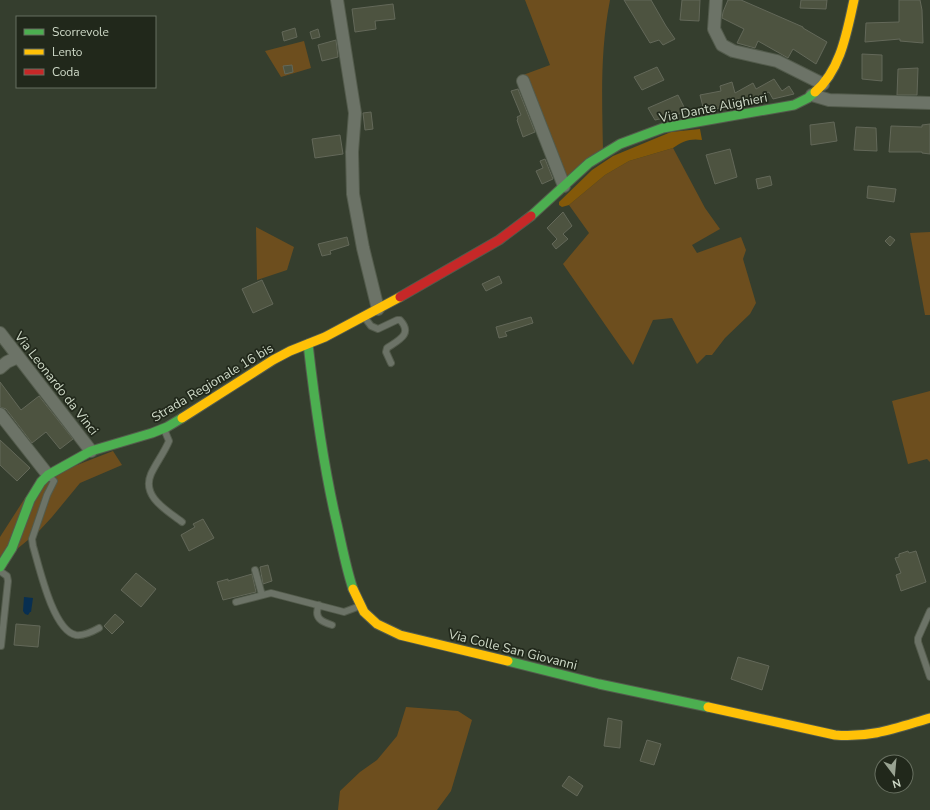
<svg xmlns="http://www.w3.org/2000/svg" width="930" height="810" font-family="'Nunito Sans',sans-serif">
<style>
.green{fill:#6d4e1e}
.forest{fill:#845909}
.water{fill:#082f51}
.building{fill:#4d5340;stroke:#636859}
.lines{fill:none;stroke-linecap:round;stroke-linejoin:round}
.lane-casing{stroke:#535b4c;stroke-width:8}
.street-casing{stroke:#535b4c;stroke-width:14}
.fast-casing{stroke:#535b4c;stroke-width:11}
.slow-casing{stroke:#535b4c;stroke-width:11}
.jam-casing{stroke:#535b4c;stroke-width:11}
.lane{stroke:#6c7367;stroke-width:6}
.street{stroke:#6c7367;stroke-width:12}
.fast{stroke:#4caf50;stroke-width:9}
.slow{stroke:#ffc107;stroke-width:9}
.jam{stroke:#c62828;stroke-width:9}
.labels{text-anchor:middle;stroke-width:3.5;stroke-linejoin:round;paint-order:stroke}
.street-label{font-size:13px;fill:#cfdac8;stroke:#21281b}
</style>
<rect width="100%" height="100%" fill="#353e2e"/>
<path class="green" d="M525,0H610C600,51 602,98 603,150L567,179L523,75L550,65Z
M304,41L311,68L281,77L265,51Z
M673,148L705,208L720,229L692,245L697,253L741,237L746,250L743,259L756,303L750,314L725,338L712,355H706L697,364L672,318L653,320L633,365L563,264L589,233L569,205L605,175L629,161Z
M256,227L294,247L287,270L257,280Z
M930,232V315H925L910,233Z
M930,391V462L927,459L908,464L892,401Z
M113,451L122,465L80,483L52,517L39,531L17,549L0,557V537L25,498L41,479Z
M406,707L458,711L472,720L451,791L437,810H338L340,791L360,772L377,760L397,736Z"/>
<path class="forest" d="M700,129L702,140C691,138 682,141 673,148L629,161L605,175L569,205L562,207L559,205V202L592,170L613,156L671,132Z"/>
<path class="water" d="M24,597L33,598L31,612H30L28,615L25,614L23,611Z"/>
<path class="building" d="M624,0H651L666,26L675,39L663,45L659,40L650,43Z
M682,0H700L699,21L680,20Z
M728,0H741L803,27V28L827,42L816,64L793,49L788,58L758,41L755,48L737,43L744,29L722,18L723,12Z
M801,0H827L826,9L800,8Z
M899,0H920L922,10L923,43L900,41V39L865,42L866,23L899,22Z
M393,4L395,19L375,21L376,29L355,32L352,9Z
M295,28L297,37L284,41L282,32Z
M318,29L320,37L312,39L310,32Z
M336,40L338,57L322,61L318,45Z
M862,54L882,55V81L862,79Z
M292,65L293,72L285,74L283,66Z
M657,67L664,80L642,90L634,77Z
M918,68L917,95H897L898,69Z
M774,79L782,91L789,86L794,94L773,99L769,92L741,103L739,99L719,105L720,108L704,111L700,95L721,91L720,86L732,82L735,93L753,83L756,89Z
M518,89L535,132L523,137L517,120L518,119L517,117L521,115L511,91Z
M678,95L686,111L674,116L655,120L648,108Z
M371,112L373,129L365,130L363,113Z
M834,122L837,141L811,145L810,125Z
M930,124V154L922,153V152H889L891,126L922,127V125Z
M856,127L876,128L877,151L854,150Z
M340,135L343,154L315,158L312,139Z
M730,149L737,177L715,184L706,155Z
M545,159L553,179L542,184L536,171L543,168L540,161Z
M770,176L772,185L758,189L756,179Z
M868,186L896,189L894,202L867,198Z
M563,212L572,226L563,234L568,239L556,249L552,244L557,239L547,228Z
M890,236L895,240L890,246L885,241Z
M347,237L349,245L330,251L331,254L322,256L318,244Z
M499,276L502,283L486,291L482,284Z
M262,280L273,304L253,313L242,289Z
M531,317L533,323L505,332L507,336L499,338L496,327Z
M0,382L21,410L39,396L73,439L60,449L46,432L32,443L6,409L0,407Z
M0,440L30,468L17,481L0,465Z
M203,519L214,538L189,551L181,535L195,527L193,524Z
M908,551L909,553L916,551L926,582L901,591L896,575L901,573L895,558L899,557V554Z
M268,565L272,581L263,584L260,567Z
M136,573L156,589L141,607L121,590Z
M252,574L256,592L223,600L217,582L228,579V581Z
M115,614L124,622L112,634L104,626Z
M16,624L40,626L38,647L14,645Z
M738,657L769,666L762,690L731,679Z
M608,718L622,721L620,748L604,746Z
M647,740L661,744L654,765L640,761Z
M569,776L583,786L577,796L562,786Z"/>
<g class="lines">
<defs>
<path id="lane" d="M365,318L371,326L378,329L397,320H400C413,334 399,340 387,348L386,352L391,363
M164,429L169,441C164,453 156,463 151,474C141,497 168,511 182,522
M49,476L54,481L47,495L32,539L33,546C39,566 53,631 76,635C84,636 92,632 99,628
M255,570L262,595
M0,571L7,576L8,581L1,646
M236,602L271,593L344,612L360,606
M319,605C313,618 322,622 332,625
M930,611L918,638V642L930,677"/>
<path id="street" d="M337,0L355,113L352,152L353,194L363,248L378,309
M716,0L714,29L722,45L733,51L777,61L823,84
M523,81L564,186
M812,95L829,100L930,103
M0,333L91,451
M0,368L7,362L18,357
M0,414L48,475"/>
<path id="fast" d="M531,216L589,163L620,144L663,128L794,105L808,98L815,92
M308,344C315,405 323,465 337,524C342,546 346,568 353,589
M0,567L12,548L30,500L41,482L48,475L91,451L152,433L167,427L182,418
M508,661L599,684L708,707"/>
<path id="slow" d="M815,92C841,70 847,31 854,0
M182,418L273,360L290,351L325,337L400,297
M353,589L364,612L377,624L400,635L508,661
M708,707L835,735C871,738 896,728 930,718"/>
<path id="jam" d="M400,297L499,240L531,216"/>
</defs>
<use href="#lane" class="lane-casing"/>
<use href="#street" class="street-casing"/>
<use href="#fast" class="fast-casing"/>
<use href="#slow" class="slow-casing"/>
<use href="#jam" class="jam-casing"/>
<use href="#lane" class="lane"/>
<use href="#street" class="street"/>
<use href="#fast" class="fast"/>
<use href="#slow" class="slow"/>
<use href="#jam" class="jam"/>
</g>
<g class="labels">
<g class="street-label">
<text transform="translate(713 107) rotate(-11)" y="5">Via Dante Alighieri</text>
<text transform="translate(212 382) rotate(-31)" y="5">Strada Regionale 16 bis</text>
<text transform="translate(57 383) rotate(52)" y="5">Via Leonardo da Vinci</text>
<text transform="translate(513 649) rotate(14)" y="5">Via Colle San Giovanni</text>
</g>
</g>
<rect x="16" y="16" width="140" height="72" fill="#21281b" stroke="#676f60"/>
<rect x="24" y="29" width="20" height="6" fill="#4caf50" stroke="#676f60"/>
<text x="52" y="36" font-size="12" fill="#cfdac8">Scorrevole</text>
<rect x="24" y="49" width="20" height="6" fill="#ffc107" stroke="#676f60"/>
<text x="52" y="56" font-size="12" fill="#cfdac8">Lento</text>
<rect x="24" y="69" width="20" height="6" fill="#c62828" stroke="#676f60"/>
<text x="52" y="76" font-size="12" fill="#cfdac8">Coda</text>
<g transform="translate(894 774) rotate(164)"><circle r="19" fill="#21281b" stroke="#676f60"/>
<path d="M0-3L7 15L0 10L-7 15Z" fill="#99a392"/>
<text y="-6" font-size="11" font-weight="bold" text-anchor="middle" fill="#cfdac8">N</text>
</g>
</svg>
